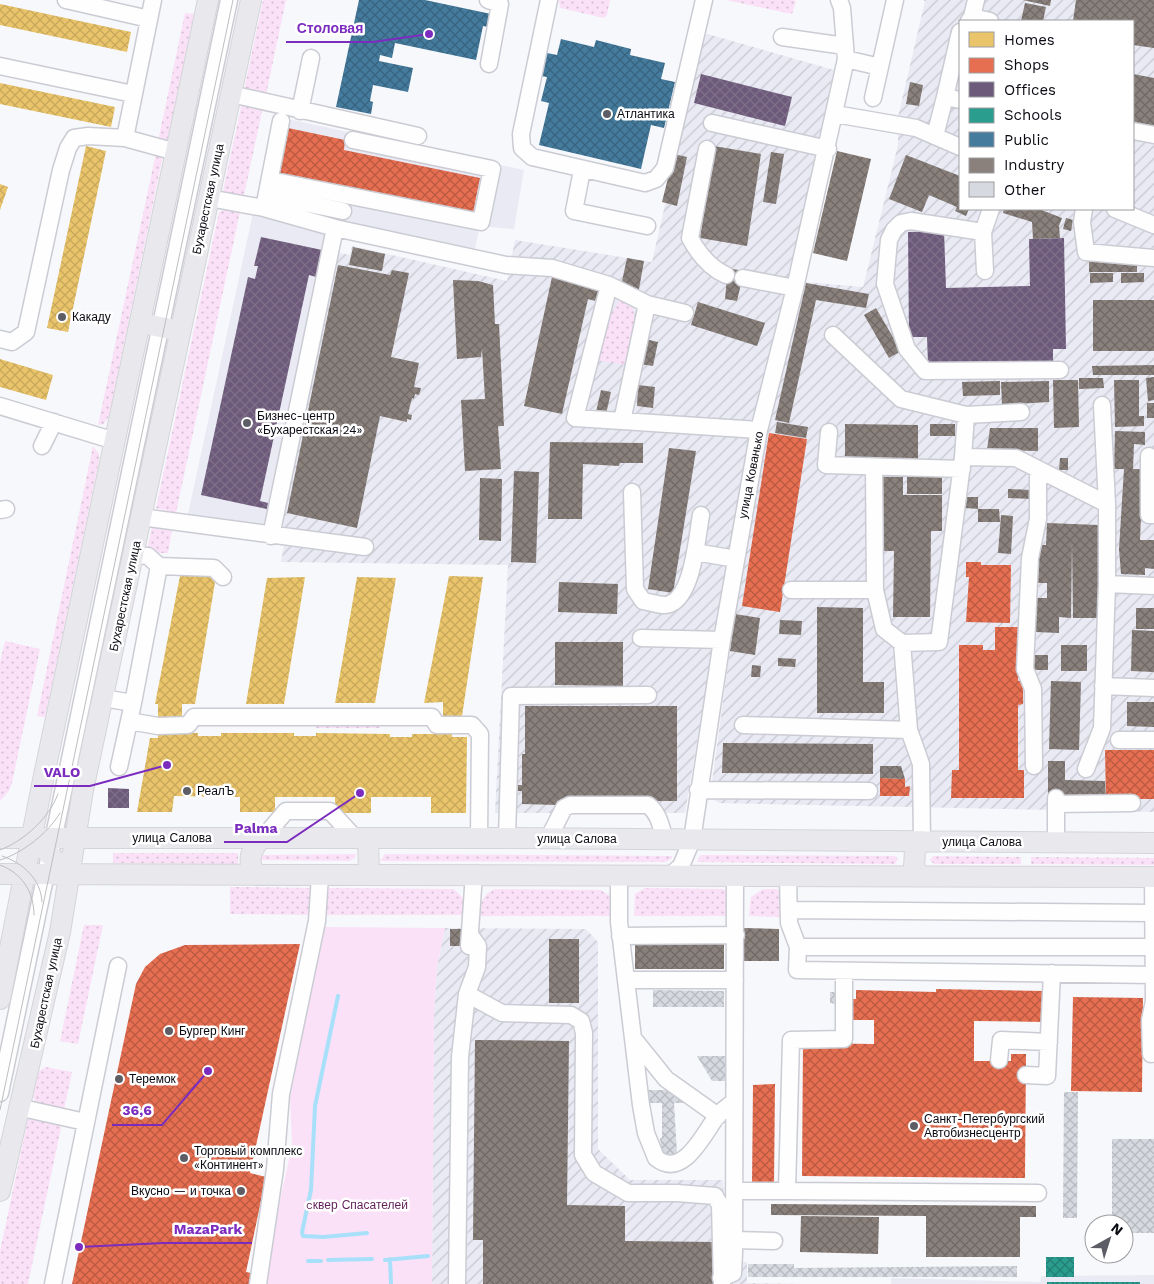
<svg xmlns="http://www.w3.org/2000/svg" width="1154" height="1284" font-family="'Work Sans',sans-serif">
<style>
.built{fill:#e9eaf4}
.industrial{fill:url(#industrial-furrows);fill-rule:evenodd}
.grass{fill:url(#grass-dots)}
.green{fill:#fae1f8}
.homes{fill:url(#homes-cross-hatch)}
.shops{fill:url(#shops-cross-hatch)}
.offices{fill:url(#offices-cross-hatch)}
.schools{fill:url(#schools-cross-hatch)}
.public{fill:url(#public-cross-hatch)}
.industry{fill:url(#industry-cross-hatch)}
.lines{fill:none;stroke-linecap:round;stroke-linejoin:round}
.stream{stroke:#a8e0f9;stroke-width:4}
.building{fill:url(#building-cross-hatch)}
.minor-casing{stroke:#cbccd3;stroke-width:19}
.major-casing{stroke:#d4d5d8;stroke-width:22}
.minor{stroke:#fefeff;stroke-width:16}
.major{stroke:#e9e8ed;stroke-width:20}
.tram{stroke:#bdbec0;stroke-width:1}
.poi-dot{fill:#5d5d65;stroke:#fff;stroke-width:2}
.labels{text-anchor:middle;stroke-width:5;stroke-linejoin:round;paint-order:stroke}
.poi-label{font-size:12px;fill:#0a0a13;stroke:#fff;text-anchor:start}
.street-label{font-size:12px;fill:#0a0a13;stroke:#fff}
.park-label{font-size:12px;fill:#611f59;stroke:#fff}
.leader{fill:none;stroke:#7b2cbf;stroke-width:2}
.callout-dot{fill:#7b2cbf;stroke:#fff;stroke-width:2}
.callout-label{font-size:14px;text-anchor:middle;font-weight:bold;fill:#7b2cbf;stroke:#fff;stroke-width:5;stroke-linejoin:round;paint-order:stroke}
</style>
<defs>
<pattern id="industrial-furrows" width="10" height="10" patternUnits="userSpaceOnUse" patternTransform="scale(1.25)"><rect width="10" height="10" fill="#e9eaf4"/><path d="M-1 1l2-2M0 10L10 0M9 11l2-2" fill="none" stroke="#c6c7d0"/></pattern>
<pattern id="grass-dots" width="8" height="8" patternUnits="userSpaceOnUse" patternTransform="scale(1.25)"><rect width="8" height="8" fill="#fae1f8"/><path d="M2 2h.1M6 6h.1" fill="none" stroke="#d5c0d4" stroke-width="1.8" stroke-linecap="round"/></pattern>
<pattern id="homes-cross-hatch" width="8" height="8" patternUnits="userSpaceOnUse" patternTransform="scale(1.25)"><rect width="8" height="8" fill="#e9c46a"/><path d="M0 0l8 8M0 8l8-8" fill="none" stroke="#c6a75b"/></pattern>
<pattern id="shops-cross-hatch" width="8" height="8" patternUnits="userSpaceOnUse" patternTransform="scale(1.25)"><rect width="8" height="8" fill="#e76f51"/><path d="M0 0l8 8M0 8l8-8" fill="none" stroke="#b95942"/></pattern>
<pattern id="offices-cross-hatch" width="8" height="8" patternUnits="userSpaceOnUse" patternTransform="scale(1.25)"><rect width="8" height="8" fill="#6d597a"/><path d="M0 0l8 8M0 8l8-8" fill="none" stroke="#7f708a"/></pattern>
<pattern id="schools-cross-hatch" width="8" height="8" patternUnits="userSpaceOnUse" patternTransform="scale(1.25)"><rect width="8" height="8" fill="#2a9d8f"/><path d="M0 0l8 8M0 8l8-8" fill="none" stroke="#227e74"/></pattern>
<pattern id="public-cross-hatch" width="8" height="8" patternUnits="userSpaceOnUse" patternTransform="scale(1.25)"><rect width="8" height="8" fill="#457b9d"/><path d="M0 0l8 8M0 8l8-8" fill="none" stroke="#38637f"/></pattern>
<pattern id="industry-cross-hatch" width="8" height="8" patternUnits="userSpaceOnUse" patternTransform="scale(1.25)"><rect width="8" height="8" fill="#8a817c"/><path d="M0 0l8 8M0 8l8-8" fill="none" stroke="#6f6864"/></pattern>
<pattern id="building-cross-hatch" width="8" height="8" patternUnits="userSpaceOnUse" patternTransform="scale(1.25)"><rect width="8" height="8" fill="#d6dae0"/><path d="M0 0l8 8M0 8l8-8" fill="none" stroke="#b6babf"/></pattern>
</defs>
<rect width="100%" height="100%" fill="#f7f8fc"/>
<path class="built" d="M274,116L524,170L514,229L480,226L474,253L330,223L265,529L188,514Z
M1154,1275V1284H891V1278L1040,1282L1041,1276Z"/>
<path class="industrial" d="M923,0H1154V812L719,803L710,797L735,613L765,442L805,282L863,287L898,145V117L925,1ZM960,21H1133V209H960Z
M704,33L834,70L788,279L748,439L685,813H495L508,565L281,562L286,533L265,529L325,250L350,255L352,246L507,281L515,240L652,262Z
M445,928L586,929L598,942V1149L630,1180H723L727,1262H747V1283L803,1284H432L434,1013L437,967Z"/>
<path class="grass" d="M263,0H286L266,95L244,90Z
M559,0H610L607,15L604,18L560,8Z
M726,0H793L796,1L792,14Z
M185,13L194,14L167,142L158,141Z
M242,103L263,107L243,200L229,197L223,190Z
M156,153L163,155L109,416L104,424L98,425Z
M226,209L240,212L176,513L156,508L219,212Z
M619,301C648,300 628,352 624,365L597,360L609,318Z
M93,446L99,454V461L45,717L37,716Z
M152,527L172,530L168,553H146Z
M5,641L40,649L12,783L9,791L0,801V662Z
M317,721H380V728H316Z
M113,853H238V864L113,863Z
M356,854L355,858L349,861L259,860L260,855Z
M385,854L672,856V858L666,862L380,861Z
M700,855L895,856L898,859L895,864L697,862Z
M933,856L1021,857V864H934L930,860Z
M1031,857L1154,858V865L1031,864Z
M230,887L311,888V915L230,914Z
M329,888L454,889L465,900V915H324Z
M645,888L722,889L728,891L731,916H634L635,894Z
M495,889L601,890L610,896L612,916H479C480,904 483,893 495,889Z
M763,889H777L781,893L782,917L749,916L751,897Z
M84,925H103L78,1044L60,1041Z
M46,1067L72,1072L64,1110L37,1104L33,1097L39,1071Z
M34,1117L62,1123L28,1284H0V1251L28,1119Z"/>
<path class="green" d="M324,927L445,928L437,967L434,1013L432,1284H262L292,1145L290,1098Z"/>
<path class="homes" d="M0,4L131,32L127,52L0,25Z
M0,83L115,107L111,127L0,104Z
M86,146L106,151L68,332L47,328Z
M0,184L8,187L0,210Z
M0,359L53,375L46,400L0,387Z
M180,576H216L195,704H182V719H158V704H155Z
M449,576L483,577L462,716H443V702L424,703Z
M305,577L284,704H246L267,578Z
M357,577L396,578L375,703H335Z
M158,733H198V736H221V733H294V736H316V733L390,734V737H412V734H452V737H467L466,813H431V797H371V813H335V797H275V812H240V797L174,796L172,812H137L150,738H158Z"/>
<path class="shops" d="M288,128L345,140L344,150L480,178L472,218L278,178Z
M769,433L807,439L780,612L742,606Z
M966,562H981V565H1011L1010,623L966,622L969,577H966Z
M995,627H1019L1018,681H1023V704L1018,705V770H1024V798H951L952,770H959V645H983V650H995Z
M1105,750H1154V799H1106Z
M880,778L905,779V787L910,786L909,796H880Z
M300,944L250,1173L266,1177L246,1272L251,1273L249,1284H72L136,984L145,967L160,954L185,945Z
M936,989L1045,991V1022L974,1021V1061H1011V1054H1026L1025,1178L802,1176L803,1043L874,1044V1020H853V999H856V990L936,992Z
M1073,997L1143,998L1142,1092L1071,1091Z
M775,1084L774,1185H752L753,1085Z"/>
<path class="offices" d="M701,74L792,97L785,126L694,103Z
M944,231L946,288L1030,286L1029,239L1064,238L1066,349H1053V362L928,364L927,337H909L908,232Z
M261,237L322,250L316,277L309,275L260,501L268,503L267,509L201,495L248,277L255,279L258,266H254Z
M108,788L129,789V808H108Z"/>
<path class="schools" d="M1046,1257H1074V1277H1046Z
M1047,1282H1140V1284H1047Z"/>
<path class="public" d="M359,0H425L491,14L488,27L483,26L476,60L395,43L392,58L380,55L379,61L413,68L408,92L373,85L370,101L373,102L371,114L336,107Z
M561,39L594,47L596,40L631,49L630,55L665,63L661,79L675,82L664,128L651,125L641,169L539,145L549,103L541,101L547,77L541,76L547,53L557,55Z"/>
<path class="industry" d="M1023,0H1051L1050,6Z
M1076,0H1154V48L1133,45V21H1073Z
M1025,3L1046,7L1043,21H1021Z
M1133,74L1154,78V128L1133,123Z
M910,82L923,85L919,106L906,104Z
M714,146L761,154L747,246L700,238Z
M837,151L871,159L847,261L813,253Z
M771,152L784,154L776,204L763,202Z
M674,154L687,157L677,206L662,202Z
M906,155L960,176V209H969L966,216L955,211L957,207L929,195L922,212L889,199Z
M1004,209H1039L1062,218L1059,226L1060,238L1033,239L1032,222L1003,213Z
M1066,218L1073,220L1071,231L1063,229Z
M353,247L385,254L382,271L349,265Z
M627,258L644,261L639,289L621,286Z
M1089,259H1137V272H1089Z
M338,265L390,275L392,270L409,273L391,357L419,363L414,387L421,388L419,395L415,394L414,399L412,398L408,414L412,415L411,420L407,419V422L380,416L357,528L287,513Z
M728,268L744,271L737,301L725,299Z
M1090,273H1113V282L1090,283Z
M1121,273H1144V282L1121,283Z
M552,277L591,286L590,289L599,291L595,301L588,299L562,414L524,406Z
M453,280L478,281L493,285L495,324H499L504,426H498L501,469L465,471L461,400L485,399L482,349L481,357L457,359Z
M806,283L869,294L866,308L816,300L789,423L775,420Z
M1093,300H1154V351H1093Z
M698,302L765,323L757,346L691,325Z
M876,308L901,351L889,358L864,315Z
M645,339L658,342L653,366L640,364Z
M1154,365V375H1093L1092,366Z
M1154,377V400L1148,401L1146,378Z
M1079,378H1103L1104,388L1079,389Z
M1053,380H1078L1079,427L1054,428Z
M1114,380H1139V416H1144V426L1115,427Z
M1000,381V395L963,396L962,382Z
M1049,381V402L1002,405L1001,382Z
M638,385L655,387L653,408L637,406Z
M601,390L611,392L606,414L596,412Z
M1147,403H1154V418H1147Z
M777,422L808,427L806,438L775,433Z
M845,424L918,425V459H845Z
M930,424H955V436H930Z
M990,428H1038V451L987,450Z
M1115,431L1145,432V445L1134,444L1133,469H1143L1140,540H1154V569L1145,568V575L1121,574L1119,549L1124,469H1114Z
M550,442L643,443V463H620L619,466L583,464L582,519H548Z
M669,448L696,451L673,593L648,589Z
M1060,458H1068V470H1059Z
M514,471L539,472L536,563L511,562Z
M883,474H903V495H942V531H931L930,617H893L894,551H883Z
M907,476H942V494H907Z
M480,478L502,479L501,541L479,540Z
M1008,489L1031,490V499L1008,498Z
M966,497H978V509L966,508Z
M978,509H999L1000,522H978Z
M1001,515L1013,516L1011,554L998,553Z
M1047,523L1098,525V618H1073L1072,541L1071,618L1059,617V633L1036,632V598H1047V583H1036V545H1046Z
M559,582L618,584L617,614L558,612Z
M817,607L863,608V682H884V713H817Z
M1136,608H1154V629H1136Z
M735,614L760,618L755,655L730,651Z
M780,620L802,621L801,635L779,634Z
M1132,630L1154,631V672L1131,671Z
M555,642H623V686L555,685Z
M1061,645H1087V671H1061Z
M1033,655H1048V670H1032Z
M778,658L796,659L795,667L778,666Z
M752,665L761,666L760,677H751Z
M1051,681L1081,682L1079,750L1049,749Z
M1127,702H1154V727L1127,726Z
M525,706H677V801H557V805L522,804V791H518V785H522V754H525Z
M723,743L873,744V774L722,773Z
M1048,761H1065V780L1105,781L1106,799L1048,798Z
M880,766H901L905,779L880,778Z
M743,928L779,929V961H743Z
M450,929H461V946H450Z
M549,939H579V1003H549Z
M635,941L724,942V969H635Z
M475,1040L569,1041L567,1205L625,1206V1241L713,1242V1284H483V1240H473Z
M771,1204L1036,1206V1217H1020V1257H926V1216L771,1215Z
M801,1216L879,1217L878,1254L800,1252Z"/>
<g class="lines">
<path class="stream" d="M338,996L315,1106L311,1190L302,1232L303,1236L323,1237L367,1233
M390,1259L391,1284
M328,1260L372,1259
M385,1260L428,1256
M308,1261H321"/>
</g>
<path class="building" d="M653,990L724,991V1007H653Z
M830,992H837V1004L830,1003Z
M697,1056H727V1081H712Z
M647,1090H690V1103H674L677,1154H662L660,1138H662V1103H647Z
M1064,1092H1078L1077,1218H1063Z
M1112,1139H1154V1233H1124V1224H1112Z
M748,1264H794V1268L1017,1266V1277H748Z"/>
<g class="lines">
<defs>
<path id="minor" d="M66,0L149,19
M153,0L125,138L176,152
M488,0L500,4L489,64
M549,0L521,134L522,148L532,157L645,183L656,179L665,168L704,0
M972,17L976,0
M969,21L972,17L990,21
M782,37L845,46
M846,59L880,67
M0,66L133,94
M231,94L418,136
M945,97L960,32
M873,98L895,0
M300,111L311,58
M835,114L916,128L960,147
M712,123L828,149
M1133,131L1154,135
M935,136L945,97L960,100
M707,149L690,238C698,253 710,268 726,275
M582,170L574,211L647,226
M270,180L481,222L492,169L353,140
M267,195L343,211
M209,198L264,208L335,228L506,265L552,268L609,285L647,304L685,313
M264,208L281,121
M1084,209L1082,222L1086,252L1154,258
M1115,209L1154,225
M983,232L911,221L901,223L894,230L889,240L885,284L907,349L925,371L1060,370
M985,271L983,232L991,209
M743,278L795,288
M609,285L575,418L622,421L647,304
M833,335L901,399L966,415L963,457
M0,339L12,342L26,332L61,170L68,148L74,138L88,136L125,138
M1102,405L1107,504
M0,406L115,441
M966,415L1021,412
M622,421L759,430
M829,432L826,465L962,469
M42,446L54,422
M1149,456V515H1154
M874,468L875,590L884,629L902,643
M632,492L635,589L643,601C651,602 663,607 670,604C693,595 697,537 701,515
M0,510L6,509
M141,517L365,547
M271,536L335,228
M695,552L736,559
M133,555L148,556L159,566L214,568L223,577
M1107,584L1154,586
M791,590H875
M641,638L722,640
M1103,686L1154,688
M103,698L133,703L119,767
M133,703L159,566
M129,721L158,726L188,725L194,717H432L437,725H472L480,734L479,838
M743,725L909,730
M1119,740H1154
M1034,766L1033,689L1025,669L1030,558L1038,519V469
M698,790L869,791
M1056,798V842
M1056,804L1132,803
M263,838L286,811H330L355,838
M507,839L511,696L648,695
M548,839L564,808L570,805H648C659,813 661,827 665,840
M922,841L921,764L909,730L902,643L939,642L963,457L1016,458L1107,504V584L1102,728L1086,769
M619,875V922L641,1105L646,1133L656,1158C684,1180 704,1132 718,1115C722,1110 728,1107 733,1102
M671,875L681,866L692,840L722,640L759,430L795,288L846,59L842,8L839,0
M788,876L789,923L798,947H1153
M789,910L1153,913
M620,936L736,935
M469,946L474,874
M798,947L797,970L1154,975
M844,971V1039L791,1040L787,1191L1038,1193
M626,980H735
M467,994L502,1013L571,1015L581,1021L584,1033L583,1155L594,1173L628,1193H677L715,1196L720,1205L722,1284
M633,1038L666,1079L718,1116
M1151,1054L1150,1020L1154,1001L1153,877
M999,1060L1001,1040L1049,1042
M1026,1075L1047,1076L1052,973
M0,1093L229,0
M18,1107L85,1122
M734,1191H787
M734,1240L774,1241
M721,1278L733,1273L734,1253L735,876
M53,1284L118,966
M258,1284L275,1169L281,1094L317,921L320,876
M457,1284L460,1057L467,994L477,967L478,946L470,935"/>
<path id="major" d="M141,323L180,331
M0,838H513L1154,843
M33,838L69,874
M368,838L369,875
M0,874L1154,877
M256,875C246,860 251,852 260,838
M920,876L914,868L915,849L922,841
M0,999L43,780L208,0
M0,1191L60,932L83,790L251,0"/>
</defs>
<use href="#minor" class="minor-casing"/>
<use href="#major" class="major-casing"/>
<use href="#minor" class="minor"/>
<use href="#major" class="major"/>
<path class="tram" d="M0,850C24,841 49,818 58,794
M2,856C23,863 41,879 42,902
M0,860C23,853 48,833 60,813
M0,865C22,873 34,892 34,915
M0,1110L233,0"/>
</g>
<g class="poi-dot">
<circle cx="607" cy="114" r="5"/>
<circle cx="62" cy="317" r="5"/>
<circle cx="247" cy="423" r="5"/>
<circle cx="187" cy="791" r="5"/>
<circle cx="169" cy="1031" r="5"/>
<circle cx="119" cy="1079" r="5"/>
<circle cx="914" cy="1126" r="5"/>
<circle cx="184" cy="1158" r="5"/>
<circle cx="241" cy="1191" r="5"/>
</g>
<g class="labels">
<g class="poi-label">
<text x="617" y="118">Атлантика</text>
<text x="72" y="321">Какаду</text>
<text x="257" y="420">Бизнес-центр<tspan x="257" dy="14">«Бухарестская 24»</tspan></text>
<text x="197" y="795">РеалЪ</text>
<text x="179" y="1035">Бургер Кинг</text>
<text x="129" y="1083">Теремок</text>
<text x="924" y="1123">Санкт-Петербургский<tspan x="924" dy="14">Автобизнесцентр</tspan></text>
<text x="194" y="1155">Торговый комплекс<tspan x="194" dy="14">«Континент»</tspan></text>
<text x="231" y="1195" text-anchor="end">Вкусно — и точка</text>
</g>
<g class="street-label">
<text transform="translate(208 199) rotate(-78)" y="4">Бухарестская улица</text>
<text transform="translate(751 475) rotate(-79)" y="4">улица Кованько</text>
<text transform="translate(125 596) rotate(-78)" y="4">Бухарестская улица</text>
<text x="172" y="842">улица Салова</text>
<text x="577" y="843">улица Салова</text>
<text x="982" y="846">улица Салова</text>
<text transform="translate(46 993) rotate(-78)" y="4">Бухарестская улица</text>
</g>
<g class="park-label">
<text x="357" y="1209">cквер Спасателей</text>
</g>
</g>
<path class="leader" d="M429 34L373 42H286M167 765L90 786H34M360 793L287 842H224M208 1071L162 1125H112M79 1247L164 1243H252"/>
<g class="callout-dot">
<circle cx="429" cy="34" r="5"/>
<circle cx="167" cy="765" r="5"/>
<circle cx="360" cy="793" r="5"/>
<circle cx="208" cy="1071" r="5"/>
<circle cx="79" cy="1247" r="5"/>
</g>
<g class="callout-label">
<text x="330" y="33">Столовая</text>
<text x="62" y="777">VALO</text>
<text x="256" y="833">Palma</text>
<text x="137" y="1115">36,6</text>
<text x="208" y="1234">MazaPark</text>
</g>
<rect x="959" y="20" width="175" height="190" fill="#ffffff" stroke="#9d9da1"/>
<rect x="969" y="32" width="25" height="15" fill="#e9c46a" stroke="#9d9da1"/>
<text x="1004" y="45" font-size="15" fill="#0a0a13">Homes</text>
<rect x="969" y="58" width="25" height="15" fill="#e76f51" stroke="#9d9da1"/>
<text x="1004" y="70" font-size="15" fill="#0a0a13">Shops</text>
<rect x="969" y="82" width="25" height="15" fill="#6d597a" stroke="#9d9da1"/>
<text x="1004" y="95" font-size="15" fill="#0a0a13">Offices</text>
<rect x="969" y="108" width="25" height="15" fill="#2a9d8f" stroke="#9d9da1"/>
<text x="1004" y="120" font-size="15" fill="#0a0a13">Schools</text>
<rect x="969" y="132" width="25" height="15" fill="#457b9d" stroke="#9d9da1"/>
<text x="1004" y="145" font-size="15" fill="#0a0a13">Public</text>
<rect x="969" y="158" width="25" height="15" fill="#8a817c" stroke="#9d9da1"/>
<text x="1004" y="170" font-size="15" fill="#0a0a13">Industry</text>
<rect x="969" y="182" width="25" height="15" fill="#d6dae0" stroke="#9d9da1"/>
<text x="1004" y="195" font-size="15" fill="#0a0a13">Other</text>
<g transform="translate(1109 1239) rotate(39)"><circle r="24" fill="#ffffff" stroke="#9d9da1"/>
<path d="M0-4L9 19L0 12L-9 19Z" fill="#5d5d65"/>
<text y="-8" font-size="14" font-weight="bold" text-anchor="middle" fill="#0a0a13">N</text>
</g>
</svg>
